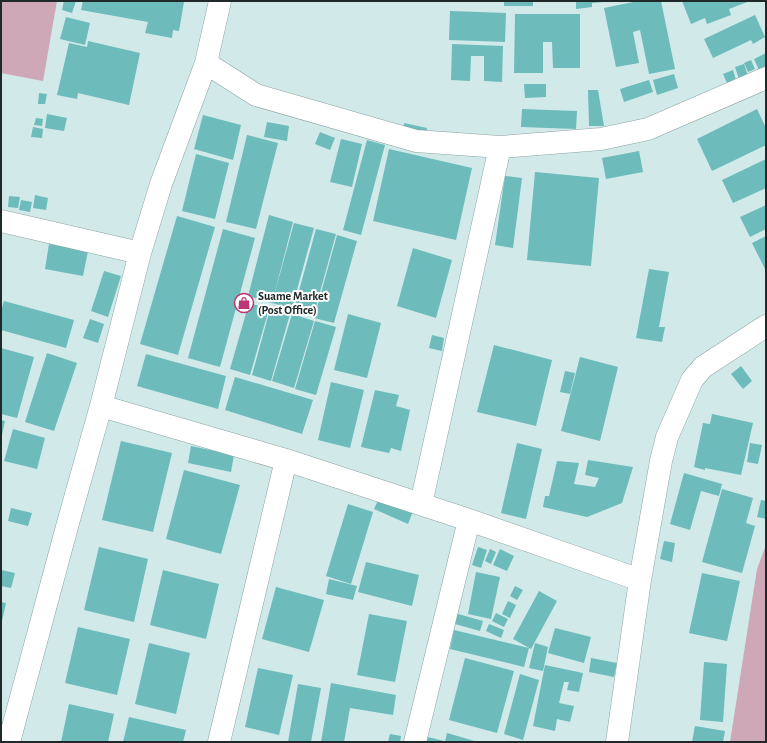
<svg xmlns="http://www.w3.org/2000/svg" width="767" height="743" font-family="'Alegreya Sans',sans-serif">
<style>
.green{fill:#cea8b6}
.building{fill:#6dbbbb}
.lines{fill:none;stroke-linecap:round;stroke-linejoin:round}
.minor-casing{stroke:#8da4a3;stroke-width:23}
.minor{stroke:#fff;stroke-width:22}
.labels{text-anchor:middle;stroke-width:4;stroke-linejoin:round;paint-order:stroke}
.poi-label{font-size:12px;font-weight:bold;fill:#202929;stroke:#fff;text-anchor:start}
</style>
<rect width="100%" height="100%" fill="#d1e9e9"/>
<path class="green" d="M1,1H57L43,81L1,73Z
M766,545V742H730L757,569Z"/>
<path class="building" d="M64,1H76L72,13L62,10Z
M83,1H145L153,2V1H179L184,2L179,31L173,30L172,38L145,33L148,22L81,10Z
M504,1H533V6H504Z
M576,1H604V2L592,3V7L576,9Z
M638,1H661L675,69L649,74L640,30L633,32L639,63L616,67L604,8Z
M682,1H750L729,9L731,15L707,24L705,18L691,24Z
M450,11L506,13L505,42L449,40Z
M515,14H580V68H553L552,42H543V73H514Z
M755,15L765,37L753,44L751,40L713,58L704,39Z
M66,17L90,23L85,45L60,39Z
M88,41L140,53L129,105L78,93L77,99L57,95L69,43L87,47Z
M452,44L503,46L502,82L484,81V56H471L470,81L451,80Z
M766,53V66L759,70L754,59Z
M751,60L755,69L748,72L744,63Z
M744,64L748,76L739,79L735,67Z
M733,70L736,80L727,83L723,74Z
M674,74L678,88L657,95L653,80Z
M649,80L653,92L624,102L620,89Z
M524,84H546V97L525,98Z
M588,90H598L604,126H589Z
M39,93L47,94L45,104H38Z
M522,109L577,111L576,129L521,127Z
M757,109L766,128V145L712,171L697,139Z
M47,114L67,118L64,131L45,128Z
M203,115L241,125L233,160L194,149Z
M36,118L43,119L42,126L34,125Z
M267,122L289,126L287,141L264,137Z
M404,123L427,128L426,135L403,131Z
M33,127L43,129L42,138L31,137Z
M320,132L335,138L330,150L315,144Z
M247,135L278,143L256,229L226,222Z
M341,139L362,144L352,187L330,182Z
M367,140L385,145L361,235L343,230Z
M389,149L472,168L456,240L373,221Z
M639,151L643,172L606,179L602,158Z
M196,154L229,163L215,219L182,211Z
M766,159V188L733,203L722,180Z
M535,172L599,178L591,266L527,260Z
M505,176L522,178L513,248L495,245Z
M35,195L48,198L46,210L33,208Z
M9,196L20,197L18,208L8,207Z
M21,200L32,202L30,212L19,210Z
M766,205V229L750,237L740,217Z
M269,215L293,222L272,303L248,296Z
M177,216L215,227L178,355L140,344Z
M294,223L314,228L292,308L272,303Z
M223,229L255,238L220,367L188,358Z
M316,229L336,234L314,314L294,309Z
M337,235L357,241L334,323L314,318Z
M766,236V271L752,243Z
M49,244L88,251L83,276L45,269Z
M413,248L452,260L436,318L397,306Z
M649,269L669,272L659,327H665L662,342L636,338Z
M104,271L121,276L108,317L91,311Z
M4,301L74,320L66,348L1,330V311Z
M249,303L269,309L250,375L230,369Z
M270,309L290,314L271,381L252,375Z
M292,314L314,321L294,388L272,381Z
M348,314L381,323L367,378L334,370Z
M90,319L104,324L98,343L83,338Z
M315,321L336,327L316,395L295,389Z
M432,335L444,338L442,351L429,348Z
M494,345L552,360L536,426L477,412Z
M1,348L34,357L17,418L1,414Z
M47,353L77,363L54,431L25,422Z
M146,354L226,376L218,409L137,386Z
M580,357L618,367L600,441L561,431Z
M741,366L752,381L743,389L731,374Z
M565,371L575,373L570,394L560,392Z
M235,377L313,400L302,434L225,410Z
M331,382L364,390L350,448L318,440Z
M375,390L399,395L396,406L410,410L401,451L391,448L389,453L361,447Z
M712,414L753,423L741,475L705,468V470L694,467L703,423L710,424Z
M1,420L5,421L2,435H1Z
M13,429L45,438L37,469L4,461Z
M121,441L172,453L153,532L102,520Z
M517,443L542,449L526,519L501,513Z
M750,443L762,445L758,464L747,462Z
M191,446L234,455L231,472L188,463Z
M588,460L633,467L622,503L587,517L543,507L545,496H549L557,461L579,463L574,484L595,487L599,478L585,475Z
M184,470L240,485L221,554L166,539Z
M684,473L722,484L719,496L701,491L690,530L670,524Z
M722,489L753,498L746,523L755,526L742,573L702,562Z
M380,496L413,511L408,524L374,509Z
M761,500L766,501V519L757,517Z
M348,504L373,512L351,584L326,576Z
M11,508L32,513L28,526L8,521Z
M664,541L675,543L672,562L660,559Z
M99,547L148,559L134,622L84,610Z
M478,547L487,550L481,568L472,565Z
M490,549L496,552L491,564L485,561Z
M500,549L514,556L507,571L493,565Z
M366,562L419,575L412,606L358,592Z
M1,570L15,573L11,588L1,586Z
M163,570L219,584L206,639L150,625Z
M476,572L500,577L491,619L468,614Z
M702,573L740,581L727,641L689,633Z
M329,579L357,586L353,600L326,594Z
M515,586L523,590L517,600L510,596Z
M276,587L324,600L309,652L262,639Z
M539,591L557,601L531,649L513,639Z
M508,601L516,605L510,618L502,614Z
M1,602L6,603L2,621L1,620Z
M451,612L483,621L480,631L448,622Z
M496,613L508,619L504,627L492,621Z
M369,614L407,621L395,682L357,675Z
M489,624L504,630L501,638L486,631Z
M78,627L130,639L117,695L65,683Z
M555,628L591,637L584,663L548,653Z
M454,630L529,648L524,667L450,649Z
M149,643L190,653L176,714L135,704Z
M535,643L548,647L543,671L529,668Z
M465,658L514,671L497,733L449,720Z
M591,658L617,663L614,677L589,672Z
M704,662L727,664L723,722L700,720Z
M545,665L583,673L579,692L567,690L569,682H564L559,703L574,706L570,722L557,719L555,731L533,726Z
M258,668L293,675L279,735L245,727Z
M520,674L539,680L523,740L504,734Z
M331,683L396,695L393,715L350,708L344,742H321Z
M298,684L321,688L311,742H288Z
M69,704L114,714L108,742H61Z
M129,717L186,730L183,742H123Z
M695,726L725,731L723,742H692Z
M447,733L478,742H445Z
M390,734L401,736L400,742H388Z
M428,737L444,741V742H426Z"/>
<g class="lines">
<defs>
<path id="minor" d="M206,63L256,95L416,141L500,147L601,139L648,129L766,78
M1,221L140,253
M101,406L286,460L469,520L640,580
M421,504L500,147
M9,742L68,523L101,406L140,253L161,184L206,63L220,1
M219,742L286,460
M415,742L469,520
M617,742L640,580L661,461L667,437L692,380L703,367L766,326"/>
</defs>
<use href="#minor" class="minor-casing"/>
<use href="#minor" class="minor"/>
</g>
<defs>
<symbol id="shop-ring" viewBox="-11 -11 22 22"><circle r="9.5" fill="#fff" stroke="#bb3679" stroke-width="1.5"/><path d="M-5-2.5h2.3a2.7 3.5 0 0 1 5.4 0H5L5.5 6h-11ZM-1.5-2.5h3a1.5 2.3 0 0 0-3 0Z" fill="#bb3679"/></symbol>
</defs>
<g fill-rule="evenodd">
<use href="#shop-ring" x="233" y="292" width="22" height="22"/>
</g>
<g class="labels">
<g class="poi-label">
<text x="258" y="300">Suame Market<tspan x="258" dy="14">(Post Office)</tspan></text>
</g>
</g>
<rect width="767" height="743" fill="none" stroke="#202929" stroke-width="4"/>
</svg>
